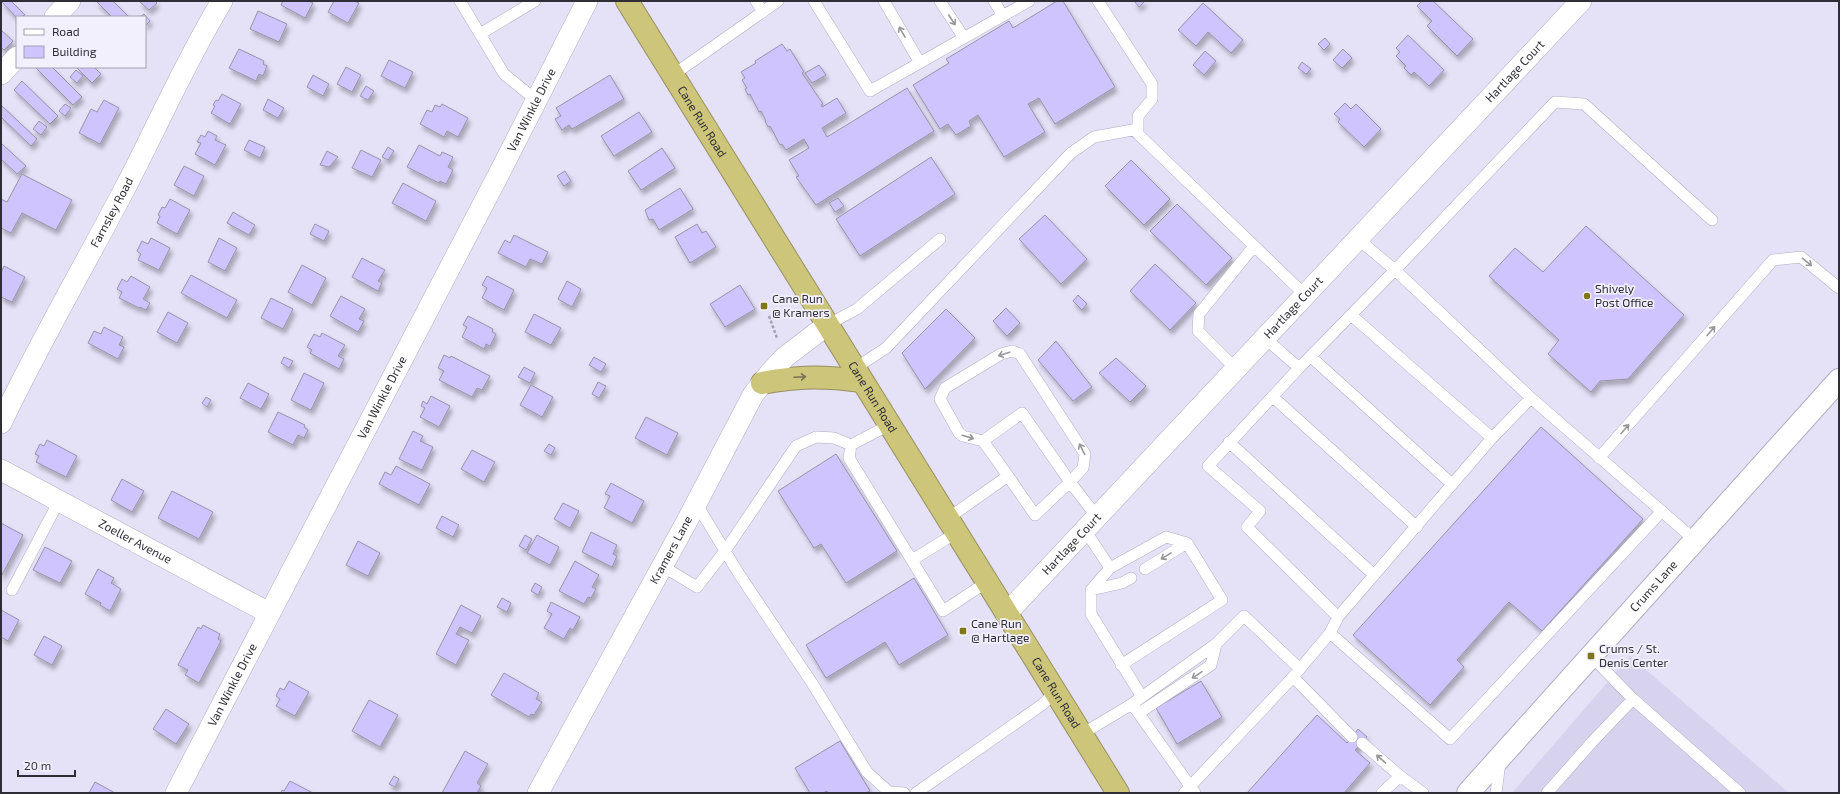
<svg xmlns="http://www.w3.org/2000/svg" width="1840" height="794" font-family="'Exo 2',sans-serif">
<style>
.built{fill:#d7d2ee}
.building{fill:#d0c4ff;stroke:#9793a7;filter:url(#shadow)}
.lines{fill:none;stroke-linecap:round;stroke-linejoin:round}
.lane-casing{stroke:#b1adc1;stroke-width:12}
.street-casing{stroke:#b1adc1;stroke-width:22}
.secondary-casing{stroke:#b1adc1;stroke-width:24}
.highway-casing{stroke:#969062;stroke-width:24}
.path{stroke:#a4a1b2;stroke-width:2.5;stroke-dasharray:3 2;stroke-linecap:butt}
.lane{stroke:#fff;stroke-width:11}
.street{stroke:#fff;stroke-width:21}
.secondary{stroke:#fff;stroke-width:22}
.highway{stroke:#cdc579;stroke-width:22}
.oneway{stroke:#97969a}
.oneway2{stroke:#767254}
.poi-dot{fill:#7f7619;stroke:#f2f0fd;stroke-width:1.5}
.labels{text-anchor:middle;stroke-width:3.5;stroke-linejoin:round;paint-order:stroke}
.street-label{font-size:12px;fill:#2f2e36;stroke:#f2f0fd}
.poi-label{font-size:12px;fill:#2f2e36;stroke:#f2f0fd;text-anchor:start}
</style>
<defs>
<filter id="shadow"><feDropShadow dx="2.5" dy="4.5" stdDeviation="2" flood-color="#0004"/></filter>
</defs>
<rect width="100%" height="100%" fill="#e5e1f7"/>
<path class="built" d="M1630,656L1789,793H1512Z"/>
<path class="building" d="M1,1H11L25,15L17,18Z
M96,1H113L129,17H112Z
M139,1H155L157,3L149,10Z
M283,1H309L313,3L305,18L281,5Z
M334,1H354L359,3L348,23L328,12Z
M1057,1H1063L1115,87L1055,124L1039,98L1028,104L1045,132L1004,157L978,115L969,121L971,126L956,135L948,124L940,129L913,85L949,63L946,59L1009,21L1013,28Z
M1134,1H1145L1139,7Z
M1422,1H1433L1473,39L1457,56L1427,26L1432,21L1417,6Z
M1203,3L1243,40L1231,53L1208,32L1196,46L1178,30Z
M258,11L287,24L279,42L250,29Z
M144,14L150,21L145,26V17H140Z
M1,30L13,41L4,50L1,47Z
M1408,35L1444,70L1429,86L1414,72L1411,75L1404,68L1406,66L1396,56L1400,52L1396,48Z
M1325,38L1330,44L1324,50L1318,44Z
M782,44L787,51L790,49L804,72L802,73L823,104L821,105L822,107L837,98L846,113L822,128L827,137L907,88L934,131L816,205L796,177L799,176L789,160L809,148L804,139L786,150L782,144L780,145L770,126L768,127L765,121H766L761,111L759,112L750,94L748,95L745,89L747,88L742,80L745,78L741,72L756,63L755,61Z
M239,49L264,61L263,64L267,66L263,76L259,74L256,81L229,68Z
M1343,49L1352,58L1342,68L1333,60Z
M1205,51L1216,61L1204,75L1193,65Z
M389,60L413,72L405,88L381,76Z
M1302,62L1311,69L1306,74L1298,68Z
M819,65L826,75L812,83L805,73Z
M35,67H52L82,97L73,105Z
M76,67H94L101,74L92,83Z
M346,67L361,75L352,92L337,84Z
M76,70L83,76L77,83L70,77Z
M313,75L329,84L323,96L307,87Z
M610,75L624,99L572,129L569,125L562,130L555,119L561,116L556,108Z
M22,81L58,116L50,124L14,90Z
M366,86L374,91L368,100L360,96Z
M222,94L241,104L230,124L211,113L215,106L213,105L216,100L218,101Z
M268,99L284,108L278,118L263,110Z
M104,100L119,108L100,144L79,133L91,109L97,112Z
M1345,103L1351,109L1356,104L1381,129L1364,147L1338,122L1340,119L1334,114Z
M65,104L71,108L65,116L59,111Z
M442,104L468,118L458,137L447,131L444,137L420,124L427,110L432,112L435,105L440,107Z
M1,105L37,139L31,146L1,117Z
M639,112L652,132L614,156L601,136Z
M39,121L47,127L41,135L33,129Z
M208,131L217,136L215,140L226,145L215,165L195,154L201,143L197,142L201,135L205,137Z
M249,140L265,147L260,158L244,150Z
M1,143L26,166L17,174L1,159Z
M419,145L440,156L442,152L453,157L448,167L453,170L446,184L440,181L439,183L407,167Z
M388,147L394,151L388,160L382,157Z
M662,148L675,168L641,190L628,171Z
M361,150L381,160L372,177L352,168Z
M327,151L338,157L329,167L320,165Z
M931,157L955,194L860,256L836,219Z
M1131,160L1170,199L1144,225L1105,186Z
M184,166L204,176L194,196L174,185Z
M565,171L571,181L564,186L557,176Z
M22,174L72,200L56,230L22,213L11,233L1,228V199L7,202Z
M403,183L436,201L426,221L392,203Z
M680,188L693,209L659,230L653,219L649,220L645,210Z
M838,198L844,206L835,212L829,203Z
M170,199L190,210L177,234L157,223L160,216L158,215L162,207L165,208Z
M1177,204L1232,258L1206,285L1150,231Z
M233,212L255,225L249,235L227,223Z
M1045,215L1087,259L1061,284L1019,239Z
M315,224L329,231L324,241L310,234Z
M697,224L702,233L706,231L716,247L690,263L675,237Z
M1586,226L1684,315L1628,379L1600,381L1591,392L1548,354L1559,340L1489,276L1515,248L1543,272Z
M514,235L548,252L542,264L530,259L526,267L498,253L505,240L510,243Z
M151,238L170,248L159,270L138,260L141,254L137,251L142,241L148,244Z
M219,238L237,248L225,271L208,262Z
M362,258L385,270L378,281L382,283L378,291L352,277Z
M1155,264L1196,303L1170,330L1130,291Z
M302,265L326,278L312,305L288,292Z
M4,266L25,277L12,302L1,297V273Z
M191,275L237,300L227,318L181,293Z
M131,276L150,287L143,299L150,303L146,310L140,307L139,308L119,298L122,292L117,289L122,279L127,282Z
M487,276L514,290L504,310L482,298L487,288L482,285Z
M567,281L581,289L572,307L558,299Z
M740,285L755,309L725,327L710,304Z
M1078,295L1087,304L1082,310L1073,301Z
M341,296L365,309L359,319L364,321L358,332L330,316Z
M271,298L293,309L283,329L261,318Z
M1006,308L1020,323L1007,336L993,321Z
M946,309L975,338L925,389L902,353Z
M168,312L188,323L177,343L157,332Z
M534,314L561,328L551,345L525,332Z
M468,316L493,329L492,332L496,334L490,346L486,344L484,349L462,337L467,327L463,325Z
M104,327L123,337L119,345L124,347L118,359L88,343L94,331L101,334Z
M322,333L345,345L338,356L344,359L339,369L310,353L312,350L307,347L314,334L320,337Z
M1056,341L1092,387L1073,401L1038,360Z
M444,355L450,358L451,356L490,376L482,390L477,388L472,397L439,380L444,371L438,368Z
M284,357L293,361L289,368L281,363Z
M594,357L606,364L601,372L589,365Z
M1116,358L1146,386L1130,402L1099,373Z
M524,367L535,373L530,383L518,377Z
M304,373L324,383L311,410L291,400Z
M598,382L606,386L599,398L592,394Z
M248,383L269,394L261,409L240,398Z
M531,385L553,397L542,417L520,405Z
M431,396L450,406L439,427L420,417L425,408L421,406L423,401L427,404Z
M206,397L211,400L207,407L202,403Z
M278,412L305,425L304,427L308,430L304,438L298,435L293,445L268,432Z
M646,417L678,433L667,455L635,438Z
M1541,427L1643,519L1542,631L1509,602L1457,660L1464,667L1430,705L1353,635Z
M413,431L423,436L420,441L433,447L422,470L399,459Z
M47,440L77,456L66,477L36,462L39,456L35,454L40,444L44,446Z
M549,444L555,448L551,455L544,451Z
M472,450L495,462L484,482L461,469Z
M836,454L897,551L846,583L821,544L814,548L778,491Z
M396,466L430,484L419,505L379,484L385,472L391,475Z
M122,479L144,491L132,512L111,500Z
M611,483L644,501L632,523L604,508L610,496L605,494Z
M172,491L213,512L199,539L158,518Z
M563,503L579,511L570,528L554,519Z
M442,516L459,525L453,537L436,528Z
M1,523L23,535L2,575L1,574Z
M591,532L617,545L613,554L617,556L612,567L582,552Z
M525,535L532,539L526,550L519,546Z
M537,535L559,547L550,565L527,553Z
M358,541L380,553L368,576L346,565Z
M45,547L72,561L60,583L33,570Z
M575,561L599,575L592,587L596,589L591,598L588,597L584,604L559,591Z
M98,569L114,578L111,583L121,589L110,611L100,605L101,603L85,594Z
M914,578L948,635L899,665L885,642L826,678L806,645Z
M535,583L542,587L538,595L531,591Z
M502,598L511,603L507,612L497,607Z
M551,602L580,617L573,630L570,628L564,639L544,628L552,614L547,611Z
M461,605L481,616L472,633L460,627L456,634L469,640L456,665L436,654Z
M1,610L19,620L8,641L1,637Z
M203,625L220,634L218,639L221,641L199,683L185,675L188,670L178,665L198,627L201,629Z
M44,636L62,646L52,665L34,655Z
M504,673L539,693L536,699L542,702L534,715L531,714L529,717L491,695Z
M289,681L309,692L295,716L276,706L280,699L276,696L280,688L284,690Z
M1201,681L1222,717L1177,744L1156,708Z
M369,700L398,715L380,747L352,731Z
M166,709L189,724L176,744L153,729Z
M1317,715L1347,743L1358,729L1367,737L1355,750L1370,763L1344,793H1247Z
M840,741L870,791L866,793H828L827,791L823,793H810L795,768Z
M465,751L488,764L477,783L481,786L477,793H442Z
M394,776L399,779L395,787L389,784Z
M290,781L313,793H281L282,790L284,791Z
M95,782L115,793H89Z"/>
<g class="lines">
<defs>
<path id="lane" d="M460,1L504,74L536,100
M756,1L763,12
M814,1L870,91L1029,1
M884,1L920,63
M940,1L964,38
M994,1L1003,16
M1098,1L1152,84V99L1138,116V134L1305,295
M480,34L535,1
M673,75L778,1
M1358,239L1395,270L1531,398L1696,541
M1351,315L1492,438
M827,325L857,309L940,239
M1311,357L1452,484
M1299,368L1395,270L1555,102L1584,104L1712,220
M854,369L886,348L1071,153L1094,137L1138,129
M1236,369L1198,331L1199,314L1254,246
M1273,397L1417,527
M983,441L963,436L959,433L940,399L945,388L1001,354L1012,351L1020,354L1085,454L1083,468L1070,482L1097,517
M1229,442L1374,575
M851,445L849,458L943,611L987,582
M1599,458L1773,260L1801,257L1839,288
M696,503L739,574L812,683L867,772L889,792L904,793
M947,519L1008,476L1035,515L1070,482L1022,413L983,441L1008,476
M1085,530L1110,568L1091,590V614L1142,697
M912,560L956,533
M662,566L697,587L725,551L796,446L816,437L834,438L851,445L889,425
M1110,568L1166,537L1187,543L1222,600L1121,665
M1145,569L1187,543
M12,590L59,501
M1091,590L1122,583L1131,578
M1338,617L1492,438L1531,398
M1330,633L1450,739L1662,511
M1591,656L1633,699L1740,793
M1293,677L1352,737
M1132,704L1195,793
M1139,713L1211,665L1216,644
M1082,734L1132,704L1216,644L1244,616L1300,669
M1362,743L1400,776L1423,793
M916,793L1043,704L1055,692
M1184,793L1293,677L1330,633L1338,617L1247,527L1260,511L1208,466L1299,368L1265,338
M1382,793L1400,776
M1496,793L1500,762
M1547,793L1592,742L1633,699"/>
<g id="street">
<path d="M55,17L70,1"/>
<path d="M1,74L17,57"/>
<path id="s1" d="M1,423C39,344 83,268 124,190C157,127 185,62 222,1"/>
<path id="s2" d="M1,470L269,613"/>
<path id="s3" d="M1006,614L1581,1"/>
<path id="s4" d="M176,793L504,164L587,1"/>
<path id="s5" d="M538,793L687,521L753,395L770,373L785,357L827,325"/>
</g>
<g id="secondary">
<path id="s6" d="M1468,793L1839,380"/>
</g>
<g id="highway">
<path id="s7" d="M627,1L1118,793"/>
<path d="M762,383C800,376 823,376 862,381"/>
</g>
</defs>
<use href="#lane" class="lane-casing"/>
<use href="#street" class="street-casing"/>
<use href="#secondary" class="secondary-casing"/>
<use href="#highway" class="highway-casing"/>
<path class="path" d="M769,316L777,338"/>
<use href="#lane" class="lane"/>
<use href="#street" class="street"/>
<use href="#secondary" class="secondary"/>
<use href="#highway" class="highway"/>
</g>
<defs><path id="oneway-shaft" d="M-6 0H5M1.5-3L5.5 0L1.5 3" fill="none" stroke-width="1.6" stroke-linecap="round" stroke-linejoin="round"/></defs>
<g class="oneway">
<use href="#oneway-shaft" transform="translate(952 20) rotate(57)"/>
<use href="#oneway-shaft" transform="translate(902 32) rotate(-120)"/>
<use href="#oneway-shaft" transform="translate(1807 262) rotate(39)"/>
<use href="#oneway-shaft" transform="translate(1711 331) rotate(-49)"/>
<use href="#oneway-shaft" transform="translate(1004 354) rotate(162)"/>
<use href="#oneway-shaft" transform="translate(1625 429) rotate(-49)"/>
<use href="#oneway-shaft" transform="translate(968 437) rotate(16)"/>
<use href="#oneway-shaft" transform="translate(1082 449) rotate(-117)"/>
<use href="#oneway-shaft" transform="translate(1166 556) rotate(148)"/>
<use href="#oneway-shaft" transform="translate(1197 675) rotate(146)"/>
<use href="#oneway-shaft" transform="translate(1381 759) rotate(-139)"/>
</g>
<use class="oneway2" href="#oneway-shaft" transform="translate(800 377) rotate(-3)"/>
<g class="poi-dot">
<circle cx="1587" cy="296" r="4"/>
<rect x="760" y="302" width="8" height="8" rx="2"/>
<rect x="959" y="627" width="8" height="8" rx="2"/>
<rect x="1587" y="652" width="8" height="8" rx="2"/>
</g>
<g class="labels">
<g class="street-label">
<text dy="4" stroke="none"><textPath href="#s3" startOffset="744">Hartlage Court</textPath></text>
<text dy="4" stroke="none"><textPath href="#s4" startOffset="770">Van Winkle Drive</textPath></text>
<text dy="4" stroke="none"><textPath href="#s7" startOffset="142">Cane Run Road</textPath></text>
<text dy="4" stroke="none"><textPath href="#s1" startOffset="238">Farnsley Road</textPath></text>
<text dy="4" stroke="none"><textPath href="#s3" startOffset="420">Hartlage Court</textPath></text>
<text dy="4" stroke="none"><textPath href="#s4" startOffset="446">Van Winkle Drive</textPath></text>
<text dy="4" stroke="none"><textPath href="#s7" startOffset="466">Cane Run Road</textPath></text>
<text dy="4" stroke="none"><textPath href="#s2" startOffset="152">Zoeller Avenue</textPath></text>
<text dy="4" stroke="none"><textPath href="#s3" startOffset="96">Hartlage Court</textPath></text>
<text dy="4" stroke="none"><textPath href="#s5" startOffset="277">Kramers Lane</textPath></text>
<text dy="4" stroke="none"><textPath href="#s6" startOffset="278">Crums Lane</textPath></text>
<text dy="4" stroke="none"><textPath href="#s4" startOffset="122">Van Winkle Drive</textPath></text>
<text dy="4" stroke="none"><textPath href="#s7" startOffset="814">Cane Run Road</textPath></text>
</g>
<g class="poi-label">
<text x="1595" y="293">Shively<tspan x="1595" dy="14">Post Office</tspan></text>
<text x="772" y="303">Cane Run<tspan x="772" dy="14">@ Kramers</tspan></text>
<text x="971" y="628">Cane Run<tspan x="971" dy="14">@ Hartlage</tspan></text>
<text x="1599" y="653">Crums / St.<tspan x="1599" dy="14">Denis Center</tspan></text>
</g>
</g>
<rect width="1840" height="794" fill="none" stroke="#2f2e36" stroke-width="4"/>
<rect x="16" y="16" width="130" height="52" fill="#f2f0fd" stroke="#a4a2ad"/>
<rect x="24" y="29" width="20" height="6" fill="#ffffff" stroke="#a4a2ad"/>
<text x="52" y="36" font-size="12" fill="#2f2e36">Road</text>
<rect x="24" y="46" width="20" height="12" fill="#d0c4ff" stroke="#a4a2ad"/>
<text x="52" y="56" font-size="12" fill="#2f2e36">Building</text>
<path d="M18 770v6h57v-6" fill="none" stroke="#2f2e36" stroke-width="2"/>
<text x="24" y="770" font-size="12" fill="#2f2e36" stroke="#f2f0fd" stroke-width="3" paint-order="stroke">20 m</text>
</svg>
